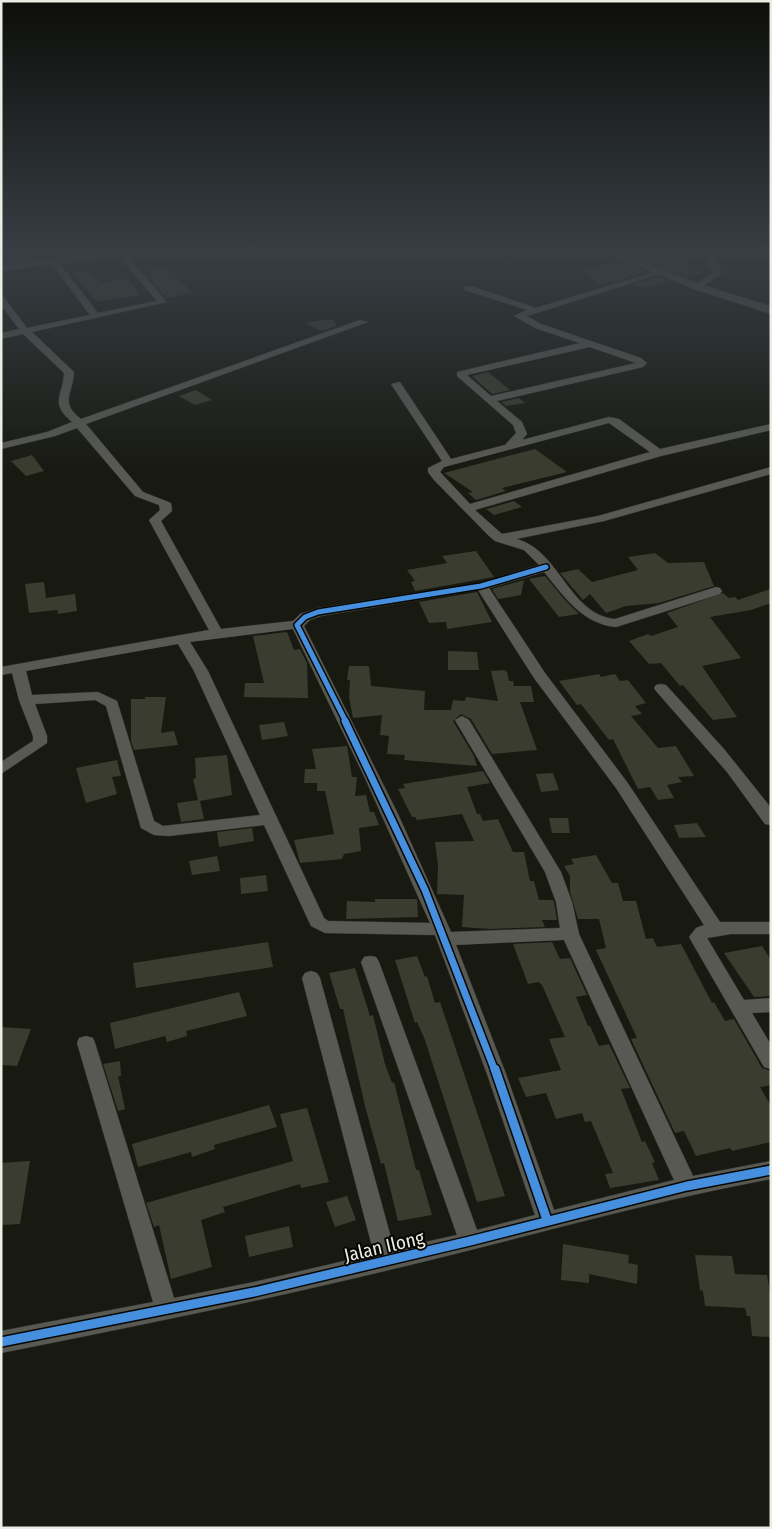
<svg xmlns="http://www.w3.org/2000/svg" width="772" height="1529" font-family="'Fira Sans Condensed',sans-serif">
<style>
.building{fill:#393c2e}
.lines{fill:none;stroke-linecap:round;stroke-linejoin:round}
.street-casing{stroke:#353630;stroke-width:1}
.secondary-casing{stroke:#353630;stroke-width:1}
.street{fill:#585953;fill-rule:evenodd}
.secondary{fill:#55554f;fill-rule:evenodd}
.cycleway-far2-casing{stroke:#060703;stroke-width:8}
.cycleway-far1-casing{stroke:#060703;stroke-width:10}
.cycleway-casing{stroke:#060703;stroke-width:12}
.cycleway-far2{stroke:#468fdf;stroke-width:5}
.cycleway-far1{stroke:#468fdf;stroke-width:7}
.cycleway{stroke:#468fdf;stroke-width:9}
.labels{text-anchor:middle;stroke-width:4;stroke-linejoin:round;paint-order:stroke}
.near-street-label{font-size:19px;fill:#eaede3;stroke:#060703}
</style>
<rect width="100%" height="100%" fill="#181a12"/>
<path class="building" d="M650,255H670L704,272L687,277L638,258Z
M621,262L647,272L614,282L598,284L583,270Z
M166,267L193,293L166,298L154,284L149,269Z
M89,271L100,283L127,279L141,295L101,301L96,300L72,273Z
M658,277L670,281L645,288L633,284Z
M332,319L337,326L322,331L304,323Z
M488,372L510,390L492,394L472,376Z
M196,390L212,400L195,405L179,396Z
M519,398L525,403L506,406L501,402Z
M535,449L567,472L502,488L506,491L476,500L468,493L473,492L444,473Z
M32,455L44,471L26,476L11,461Z
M514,501L522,507L494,515L486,509Z
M476,551L494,577L415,591L411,582L415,581L407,570L447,563L442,556Z
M655,553L668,563L704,562L714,586L659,603L626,606L606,613L590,594L583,600L560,573L578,569L592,582L638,570L628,557Z
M545,576L565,600L579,614L559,617L529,579Z
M524,580L521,595L498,599L492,589Z
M44,582L46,598L75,594L77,611L58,614L57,610L29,613L25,584Z
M771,589V603L751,610L710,617L741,658L702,666L737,717L713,720L683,685L680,686L661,663L649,664L629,641L648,634L651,636L678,627L667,613L723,593L729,598L735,597L738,600Z
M477,592L492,622L447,629L446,622L429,623L419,602Z
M287,632L294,650L300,649L307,663L308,698L244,697L245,683H264L253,636Z
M448,651L477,652L479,670H448Z
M349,666H369L371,686L425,691L424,710H451L453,700L465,701L466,697L498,701L491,671L504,670L507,672L509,681H513L514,686H531L534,702H520L537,750L492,754L471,719L461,714L453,721L474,756L477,766L404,760L405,755L387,754L389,736L380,735L382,715L353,718L349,697L350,680H347Z
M599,674L601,677L615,674L620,681L628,680L646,703L635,706L642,714L631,716L658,748L676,746L694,776L678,777L682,782L667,785L674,798L658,800L650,787L638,789L613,739L609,740L581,704L577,705L559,681Z
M145,697H166L161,733L174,731L178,745L134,750L131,741V699H145Z
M284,722L288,736L262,740L259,725Z
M347,746L352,777H357L355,796L366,795L370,812H374L379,825L359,828L361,851L344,854L342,859L300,863L294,840L334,834L325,791H317V783H304L305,769H316L312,749Z
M227,755L232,795L200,801L204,819L181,822L177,803L198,800L193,779L196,778L195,758Z
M117,760L121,776L112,777L117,794L86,803L76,768Z
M483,771L490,783L467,787L477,814H480L483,821L498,819L513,852H524L530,881H534L539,900H553L554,902L557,920H542L545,927L490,929L462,927L464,895L437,894L438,865L435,842L474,841L462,814L417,820L415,817H412L398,789L405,788L403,784Z
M553,773L559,790L541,792L536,774Z
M549,818H568L570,833H552Z
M697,823L706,837L679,838L674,825Z
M252,828L254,841L219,847L217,832Z
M596,855L612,883H618L623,901H636L646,939L653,938L657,947L681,944L712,1003L714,1002L725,1021L734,1019L762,1068L771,1071V1085L760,1087L771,1106V1142L732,1151L730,1148L696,1156L684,1131L675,1133L631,1039L637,1038L596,950L606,948L599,919H578L570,892V876L564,866L574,864L571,859Z
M217,856L220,871L192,875L189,861Z
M266,875L268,891L241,894L240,878Z
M375,899H417L418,917L346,919L347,901L375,902Z
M268,942L273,967L136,988L133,963Z
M552,942L560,959L570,958L587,995L576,997L588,1026H590L599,1046L609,1044L630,1088L621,1089L642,1142L645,1141L655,1162L652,1163L659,1180L610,1188L605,1174L613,1173L591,1121L585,1122L582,1113L556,1119L546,1093L526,1097L518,1078L561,1070L549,1039L565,1037L542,985L539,982L528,984L513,944Z
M762,946L771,960V996L754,997L724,953Z
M417,956L425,977L427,976L435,1003L440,1002L505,1196L477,1202L425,1040L417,1022L415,1023L395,960Z
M355,968L370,1016L373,1015L385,1064L392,1083L394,1082L416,1170H419L432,1215L398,1221L384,1163L381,1164L365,1106L343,1009H340L329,973Z
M239,992L247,1016L186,1031L187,1036L167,1042L165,1036L115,1049L110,1023Z
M1,1027L31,1029L17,1066L1,1065Z
M120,1061L121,1076H118L125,1109L118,1111L103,1064Z
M269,1105L277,1127L214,1145L215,1149L192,1157L191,1152L138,1167L132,1144Z
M307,1108L329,1182L301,1188L300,1184L223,1207L225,1212L201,1220L212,1267L171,1279L159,1225L154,1227L146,1203L293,1161L280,1114Z
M30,1161L20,1224L1,1225V1163Z
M347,1196L356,1220L335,1227L326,1202Z
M289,1226L293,1247L249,1257L245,1236Z
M563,1244L629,1255L628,1263L638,1265L637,1284L589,1274V1283L561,1280Z
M695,1255L732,1256L735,1274L767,1275L771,1299V1337L752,1336L750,1316H747L745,1308L705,1306L703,1291L700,1290Z"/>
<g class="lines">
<defs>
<path id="street" d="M86,255H114L60,264L98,313L157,301L118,255H127L167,302L32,332L74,372C73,394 59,402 81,419L360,320L368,322L86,424L143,492L171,503L172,511L161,521L221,629L293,621L300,614L318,608L479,583L539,565L524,550L495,541L489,536L434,480L428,472V468L442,461L391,384L400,382L451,459L505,445L516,433L513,425L457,376V372L580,343L535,328L514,316L527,310L465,290V286H471L536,308L660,270V274L527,316L541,324L641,358L647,363L643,367L497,401L522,422L527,434L522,440L609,417L619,419L660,449L771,424V430L661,456L475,510L502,534L598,516L771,467V474L604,521L516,539C559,549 569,615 615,619L716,587L720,588L722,591L720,594L616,627C582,624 564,596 544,572L489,588L545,673L627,782L720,922H771V934H731L707,938L744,1000L771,998V1012L752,1013L771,1045V1069L764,1067L689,937L696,928L704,925L616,788L534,678L478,590L321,616L310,620L304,626L398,814L451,932L560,928L556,902L545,872L455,720L462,716L469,720L561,872L572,902L579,934L693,1176L771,1161V1179C642,1203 516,1240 389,1270C261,1301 131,1327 1,1353V1331L153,1302L77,1043L79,1038L86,1036L93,1038L95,1043L174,1298L254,1282L374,1254L302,978L305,973L311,971L317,973L320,978L394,1249L457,1235L361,962L364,957L370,956L376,957L379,962L477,1230L535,1215L487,1074L435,935L325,933L311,926L264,825L169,836L154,835L141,828L106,706L95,700L35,704L47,736V743L1,774V762L33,741V736L19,700L12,673L1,675V667L209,630L149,520L160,510L159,505L135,496L77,428L55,436L1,449V443L47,432L72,422C49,403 63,396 64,373L23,334L1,339V333L19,329L1,305V296L4,297L27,328L90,315L52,264L1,271V265ZM590,347L636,363L491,396L467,375ZM609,423L650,452L470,504L440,472L444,467ZM293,629L364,776L430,923L328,921L324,918L208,671L190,642ZM178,644L194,671L260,815L163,826L154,821L117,701L98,692L32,695L26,671ZM564,940L674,1180L554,1210L506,1074L456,945Z
M701,255H710L718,263L722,273L698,290L695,289V285L713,272L711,266Z
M661,684L666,685L724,749L764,799L771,808V825L765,824L727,772L656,691L654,688L656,685Z"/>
<path id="secondary" d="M610,255H626L702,285L771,306V314L694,289Z"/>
</defs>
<use href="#street" class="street-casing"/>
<use href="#secondary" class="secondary-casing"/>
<use href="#street" class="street"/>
<use href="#secondary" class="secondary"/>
<defs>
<path id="cycleway-far2" d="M346,722L297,625L305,617L318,612L481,586L546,567"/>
<path id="cycleway-far1" d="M345,721L425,890L495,1071"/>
<path id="cycleway" d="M495,1069L547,1220
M1,1342L254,1292L470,1241L687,1186L771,1170"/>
</defs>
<use href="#cycleway-far2" class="cycleway-far2-casing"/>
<use href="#cycleway-far1" class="cycleway-far1-casing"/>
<use href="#cycleway" class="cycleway-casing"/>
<use href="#cycleway-far2" class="cycleway-far2"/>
<use href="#cycleway-far1" class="cycleway-far1"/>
<use href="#cycleway" class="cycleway"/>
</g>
<linearGradient id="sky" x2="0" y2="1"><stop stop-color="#0d0e0a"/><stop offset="0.54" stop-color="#373e44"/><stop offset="1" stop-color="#373e44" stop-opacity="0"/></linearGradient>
<rect width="772" height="469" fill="url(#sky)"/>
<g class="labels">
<g class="near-street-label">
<text transform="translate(384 1246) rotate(-13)" y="7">Jalan Ilong</text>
</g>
</g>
<rect width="772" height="1529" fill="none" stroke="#eaede3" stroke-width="5"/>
</svg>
